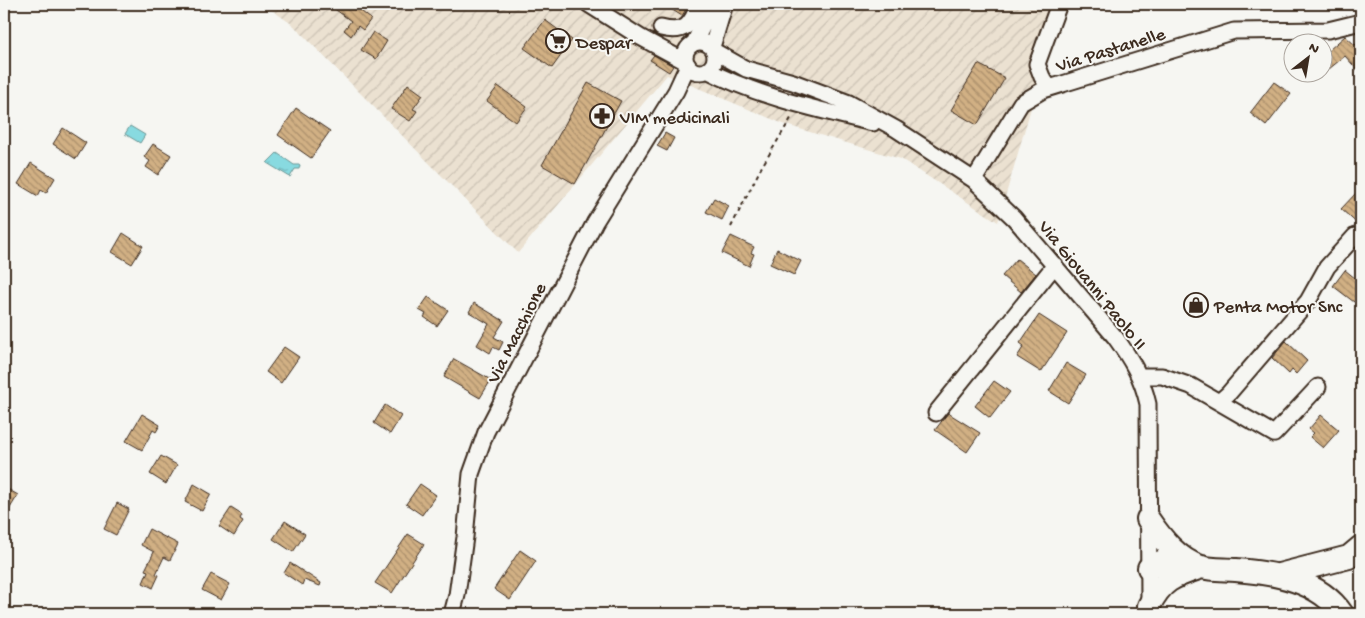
<svg xmlns="http://www.w3.org/2000/svg" width="1365" height="618" font-family="'Gochi Hand',sans-serif">
<style>
.industrial{fill:url(#industrial-furrows)}
.water{fill:url(#water-ripples);stroke:#699492}
.building{fill:url(#building-back-hatch);stroke:#3b2a1e}
.lines{fill:none;stroke-linecap:round;stroke-linejoin:round}
.minor-casing{stroke:#3b2a1e;stroke-width:19}
.highway-casing{stroke:#3b2a1e;stroke-width:26}
.path{stroke:#3b2a1e;stroke-width:2;stroke-dasharray:4 4;stroke-linecap:butt}
.minor{stroke:#f6f6f2;stroke-width:15}
.highway{stroke:#f6f6f2;stroke-width:22}
.labels{text-anchor:middle;stroke-width:4;stroke-linejoin:round;paint-order:stroke}
.poi-label{font-size:19px;fill:#3b2a1e;stroke:#f6f6f2;text-anchor:start}
.street-label{font-size:19px;fill:#3b2a1e;stroke:#f6f6f2}
</style>
<defs>
<pattern id="industrial-furrows" width="10" height="10" patternUnits="userSpaceOnUse" patternTransform="scale(1.25)"><rect width="10" height="10" fill="#ebe1d1"/><path d="M-1 1l2-2M0 10L10 0M9 11l2-2" fill="none" stroke="#cac1b3"/></pattern>
<pattern id="water-ripples" width="26" height="14" patternUnits="userSpaceOnUse" patternTransform="scale(1.25)"><rect width="26" height="14" fill="#88dae0"/><path d="M2 4q2-2 4 0t4 0M15 11q2-2 4 0t4 0" fill="none" stroke="#76bbc0"/></pattern>
<pattern id="building-back-hatch" width="6" height="6" patternUnits="userSpaceOnUse" patternTransform="scale(1.25)"><rect width="6" height="6" fill="#d1b084"/><path d="M-1 5l2 2M0 0l6 6M5-1l2 2" fill="none" stroke="#ab8f6b"/></pattern>
</defs>
<rect width="100%" height="100%" fill="#f6f6f2"/>
<filter id="ink" filterUnits="userSpaceOnUse"><feTurbulence type="fractalNoise" baseFrequency=".02" numOctaves="2"/><feDisplacementMap in="SourceGraphic" scale="10" xChannelSelector="R" yChannelSelector="G"/><feConvolveMatrix kernelMatrix="1 2 1 2 8 2 1 2 1" color-interpolation-filters="sRGB"/></filter>
<g filter="url(#ink)">
<path class="industrial" d="M263,4H1061L998,222L901,159L786,125L667,75L518,253L293,25Z"/>
<path class="water" d="M130,126L145,135L140,143L125,134Z
M277,153L294,165H300L299,169H295L290,177L267,163Z"/>
<path class="building" d="M328,4H352L371,19L363,30L358,26L351,36L344,30L351,21Z
M663,4H689L682,16Z
M545,20L572,40L552,68L524,48Z
M373,32L387,41L376,59L361,50Z
M1345,36L1355,45L1361,39V74L1345,56L1329,69L1322,61V56Z
M654,55L673,66L669,72L650,60Z
M978,64L1005,78L977,125L951,110Z
M1274,82L1291,94L1266,126L1250,113Z
M588,83L621,101L575,184L542,165Z
M408,84L423,95L413,109L417,111L410,121L391,109Z
M498,86L527,107L516,122L487,101Z
M296,108L330,131L311,158L278,135Z
M63,128L86,143L76,159L53,144Z
M665,133L674,138L667,151L657,146Z
M153,144L171,155L158,175L146,167L150,161L144,157Z
M31,163L55,178L46,193L41,190L38,196L18,184Z
M1357,192L1361,196V227L1341,209Z
M714,198L729,206L722,220L706,212Z
M123,233L143,246L132,264L112,252Z
M731,236L754,247L751,253L754,254L749,266L722,253Z
M777,249L801,261L794,275L770,264Z
M1017,259L1036,274L1021,292L1002,276Z
M1345,270L1361,283L1355,291L1359,295L1354,302L1333,286Z
M428,297L448,310L437,326L424,317L426,314L419,310Z
M474,303L504,321L494,337L503,342L499,350L493,347L490,353L477,345L489,324L469,312Z
M1039,315L1067,333L1041,372L1017,357L1024,346L1020,343Z
M1286,341L1307,361L1296,374L1292,370L1289,374L1272,358Z
M284,347L299,357L281,383L266,372Z
M454,359L491,380L480,398L444,377Z
M1066,363L1086,375L1068,403L1049,391Z
M994,381L1010,392L990,418L975,406Z
M385,405L401,416L390,434L374,423Z
M948,413L980,433L967,452L935,430Z
M142,414L160,425L156,432L153,430L142,450L126,441Z
M1321,415L1339,430L1323,448L1310,437L1314,433L1309,429Z
M161,456L177,465L166,484L150,474Z
M194,484L211,494L202,511L185,502Z
M420,484L436,495L422,515L406,504Z
M4,487L18,495L4,518Z
M117,503L129,509L116,535L104,529Z
M231,508L242,515L240,519L243,521L234,536L219,526Z
M285,521L305,534L293,552L273,539Z
M149,529L178,544L170,560L164,557L156,574L159,575L153,588L143,583L148,571L145,570L154,552L141,545Z
M408,534L424,544L392,593L375,583Z
M520,550L536,561L510,600L494,589Z
M290,563L321,583L320,586L304,580L302,585L284,573Z
M211,574L230,584L221,600L202,590Z"/>
<g class="lines">
<defs>
<path id="minor" d="M588,4L640,37L686,62
M661,28C685,34 691,25 699,4
M685 57a15 15 0 1 1 30 0a15 15 0 1 1-30 0Z
M694,43L714,4
M712,47L725,4
M714,51L746,69L793,82L849,103L896,129L974,180L1014,218L1115,337C1131,359 1142,377 1148,404L1149,603
M707,70C759,97 816,109 873,123
M1049,87L1042,77L1037,64L1059,4
M974,180L1021,103L1043,90L1234,31L1328,30L1361,22
M1140,376H1162L1191,386L1274,434L1318,387
M1219,402L1229,393L1308,301L1327,267L1355,236
M936,413L1055,265
M452,614L457,595L465,537L471,474L486,432L595,222L676,91L688,65"/>
<path id="highway" d="M1148,519C1161,538 1178,560 1201,567C1212,570 1225,569 1236,570C1274,573 1319,580 1342,614
M1149,568L1165,560L1182,558
M1279,575L1349,557L1361,547
M1149,606C1162,579 1175,576 1202,567"/>
</defs>
<use href="#minor" class="minor-casing"/>
<use href="#highway" class="highway-casing"/>
<path class="path" d="M731,227L761,168L793,115"/>
<use href="#minor" class="minor"/>
<use href="#highway" class="highway"/>
</g>
</g>
<defs>
<symbol id="supermarket-ring" viewBox="-11 -11 22 22"><circle r="9.5" fill="#f6f6f2" stroke="#3b2a1e" stroke-width="1.5"/><path d="M-6-5.5h2.5l.6 2H6L4.5 2H-2.5L-4.4-4H-6ZM-1.5 3.2a1.3 1.3 0 1 0 .1 0ZM3 3.2a1.3 1.3 0 1 0 .1 0Z" fill="#3b2a1e"/></symbol>
<symbol id="pharmacy-ring" viewBox="-11 -11 22 22"><circle r="9.5" fill="#f6f6f2" stroke="#3b2a1e" stroke-width="1.5"/><path d="M-2-6h4v4h4v4h-4v4h-4v-4h-4v-4h4Z" fill="#3b2a1e"/></symbol>
<symbol id="shop-ring" viewBox="-11 -11 22 22"><circle r="9.5" fill="#f6f6f2" stroke="#3b2a1e" stroke-width="1.5"/><path d="M-5-2.5h2.3a2.7 3.5 0 0 1 5.4 0H5L5.5 6h-11ZM-1.5-2.5h3a1.5 2.3 0 0 0-3 0Z" fill="#3b2a1e"/></symbol>
</defs>
<g fill-rule="evenodd">
<use href="#supermarket-ring" x="544" y="27" width="28" height="28"/>
<use href="#pharmacy-ring" x="588" y="102" width="28" height="28"/>
<use href="#shop-ring" x="1182" y="291" width="28" height="28"/>
</g>
<g class="labels">
<g class="poi-label">
<text x="576" y="48">Despar</text>
<text x="620" y="123">VIM medicinali</text>
<text x="1214" y="312">Penta Motor Snc</text>
</g>
<g class="street-label">
<text transform="translate(1110 48) rotate(-17)" y="7">Via Pastanelle</text>
<text transform="translate(1094 284) rotate(51)" y="7">Via Giovanni Paolo II</text>
<text transform="translate(515 332) rotate(-63)" y="7">Via Macchione</text>
</g>
</g>
<rect width="1365" height="618" fill="none" stroke="#f6f6f2" stroke-width="20"/>
<rect x="10" y="10" width="1345" height="598" fill="none" stroke="#3b2a1e" stroke-width="2" filter="url(#ink)"/>
<g transform="translate(1308 58) rotate(31)"><circle r="24" fill="#f6f6f2" stroke="#aba49d"/>
<path d="M0-4L9 19L0 12L-9 19Z" fill="#3b2a1e"/>
<text y="-8" font-size="14" font-weight="bold" text-anchor="middle" fill="#3b2a1e">N</text>
</g>
</svg>
